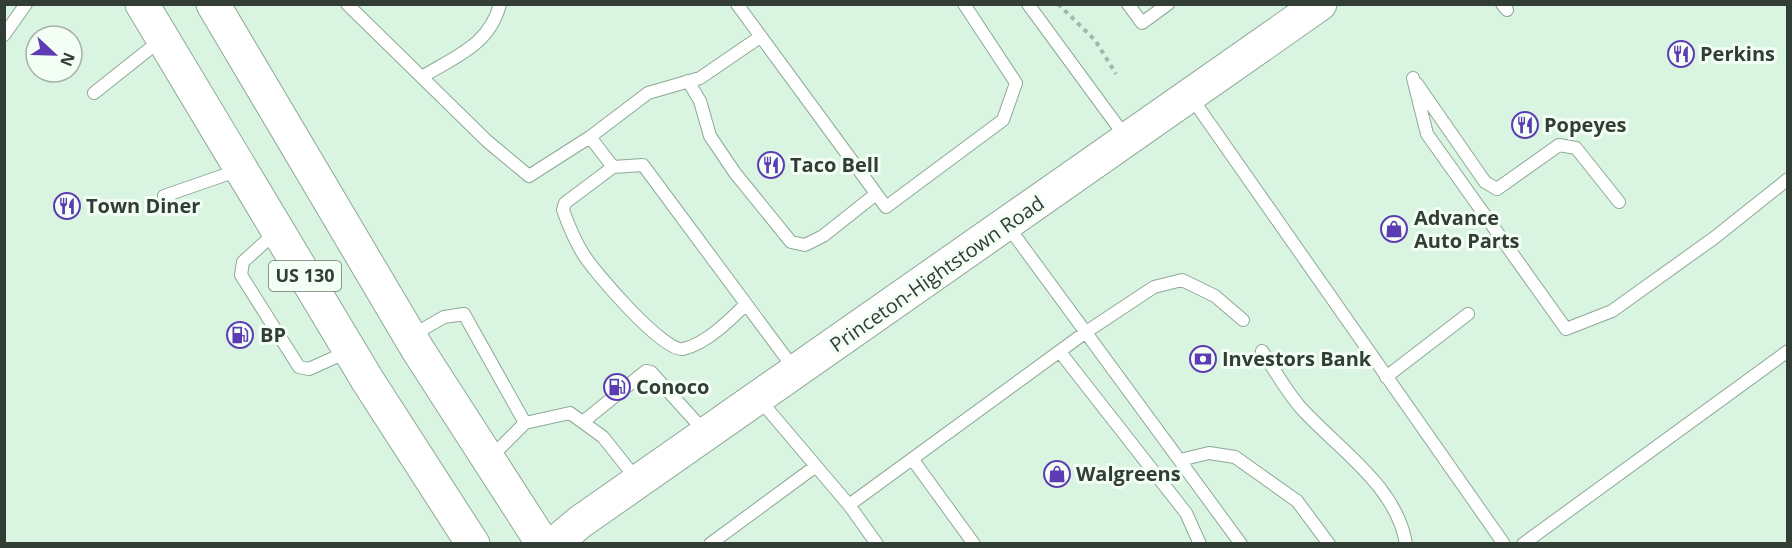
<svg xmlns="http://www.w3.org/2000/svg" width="1792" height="548" font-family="'Open Sans',sans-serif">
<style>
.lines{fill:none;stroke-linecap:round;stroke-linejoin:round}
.service-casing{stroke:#8ea895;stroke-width:14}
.secondary-casing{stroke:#8ea895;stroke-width:35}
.trunk-casing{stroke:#8ea895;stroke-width:35}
.path{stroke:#a3b9a9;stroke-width:4;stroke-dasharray:4.5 4.5;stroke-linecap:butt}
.service{stroke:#fff;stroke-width:12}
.secondary{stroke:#fff;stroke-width:33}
.trunk{stroke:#fff;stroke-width:33}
.labels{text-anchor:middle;stroke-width:6;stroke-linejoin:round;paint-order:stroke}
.shield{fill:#f3fef5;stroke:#6c776f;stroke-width:1.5}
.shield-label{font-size:18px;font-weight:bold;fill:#323d35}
.poi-label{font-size:20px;font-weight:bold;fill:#323d35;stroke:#f3fef5;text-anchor:start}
.street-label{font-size:20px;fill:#323d35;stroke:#f3fef5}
</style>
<rect width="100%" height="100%" fill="#d9f5e1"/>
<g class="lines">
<defs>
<path id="service" d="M347,4L487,141L529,176L590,137L648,93L700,78L760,37
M737,4L886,207L1003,120L1016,83L964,4
M1028,4L1127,139
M1128,4L1142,23L1168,4
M1502,4L1507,10
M4,35L26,4
M422,77C454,57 490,45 500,4
M1413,78L1427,134L1566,329L1612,311L1714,238L1788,179
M688,81L700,101L710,136L735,173L791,242L805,245L823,236L876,194
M1417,84L1485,182L1497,189L1559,145L1576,148L1619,202
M94,93L162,39
M1191,97L1504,544
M590,137L613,167
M164,196L239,170
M1007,225L1241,544
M277,231L243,262L241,275L299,367L309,369L349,351
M746,304C730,320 706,344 683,349C664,353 592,270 582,252C574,239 568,224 563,210L565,203L613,167L643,165L795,370
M411,336L444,317L464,314L525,423L489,459
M1262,351C1274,369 1286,391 1301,408C1337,448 1397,486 1406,544
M1060,352L1186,513L1200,544
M1386,377L1468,314
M759,399L849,505L1086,332L1154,287L1182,280L1215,296L1243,320
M584,421L646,371L651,372L706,433
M525,423L570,413L603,437L638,481
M913,460L974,544
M1180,460L1209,453L1235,457L1297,501L1329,544
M849,505L877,544
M710,544L816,466
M1523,544L1788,351"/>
<path id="secondary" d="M554,544L580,522L1320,4"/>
<path id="trunk" d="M142,4L368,381L473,544
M213,4L418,350L543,544"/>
</defs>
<use href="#service" class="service-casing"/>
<use href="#secondary" class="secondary-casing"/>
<use href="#trunk" class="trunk-casing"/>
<path class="path" d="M1058,4L1095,40L1116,74"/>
<use href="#service" class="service"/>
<use href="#secondary" class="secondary"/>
<use href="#trunk" class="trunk"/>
</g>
<defs>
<symbol id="restaurant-ring" viewBox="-11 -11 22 22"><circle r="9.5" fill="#f3fef5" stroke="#5c3bb4" stroke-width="1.5"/><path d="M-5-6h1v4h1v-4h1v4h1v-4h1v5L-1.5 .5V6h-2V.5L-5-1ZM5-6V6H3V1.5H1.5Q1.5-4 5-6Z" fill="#5c3bb4"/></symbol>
<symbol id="shop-ring" viewBox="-11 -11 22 22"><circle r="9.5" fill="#f3fef5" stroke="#5c3bb4" stroke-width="1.5"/><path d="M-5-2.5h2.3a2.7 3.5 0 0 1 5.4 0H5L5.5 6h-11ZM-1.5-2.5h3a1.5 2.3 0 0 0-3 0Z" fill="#5c3bb4"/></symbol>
<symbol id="fuel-ring" viewBox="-11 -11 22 22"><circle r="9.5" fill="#f3fef5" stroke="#5c3bb4" stroke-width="1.5"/><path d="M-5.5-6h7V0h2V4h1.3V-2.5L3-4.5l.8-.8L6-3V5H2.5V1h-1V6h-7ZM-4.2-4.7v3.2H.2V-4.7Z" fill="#5c3bb4"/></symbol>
<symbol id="bank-ring" viewBox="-11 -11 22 22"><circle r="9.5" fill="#f3fef5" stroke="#5c3bb4" stroke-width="1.5"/><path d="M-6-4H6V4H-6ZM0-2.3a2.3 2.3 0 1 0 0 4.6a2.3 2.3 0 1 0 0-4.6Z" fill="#5c3bb4"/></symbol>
</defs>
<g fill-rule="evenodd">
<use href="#restaurant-ring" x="1666" y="39" width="30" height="30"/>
<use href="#restaurant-ring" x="1510" y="110" width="30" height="30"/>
<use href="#restaurant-ring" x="756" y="150" width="30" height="30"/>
<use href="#restaurant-ring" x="52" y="191" width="30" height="30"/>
<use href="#shop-ring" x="1379" y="214" width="30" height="30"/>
<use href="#fuel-ring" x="225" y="320" width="30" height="30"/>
<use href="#bank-ring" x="1188" y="344" width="30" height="30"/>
<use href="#fuel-ring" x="602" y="372" width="30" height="30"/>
<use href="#shop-ring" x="1042" y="459" width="30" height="30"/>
</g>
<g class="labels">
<rect class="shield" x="269" y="261" width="72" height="30" rx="4.5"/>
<g class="shield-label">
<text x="305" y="282">US 130</text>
</g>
<g class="poi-label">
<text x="1700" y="61">Perkins</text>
<text x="1544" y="132">Popeyes</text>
<text x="790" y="172">Taco Bell</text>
<text x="86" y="213">Town Diner</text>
<text x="1414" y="225">Advance<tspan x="1414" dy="23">Auto Parts</tspan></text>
<text x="260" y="342">BP</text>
<text x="1222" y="366">Investors Bank</text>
<text x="636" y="394">Conoco</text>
<text x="1076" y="481">Walgreens</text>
</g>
<g class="street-label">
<text transform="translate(937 274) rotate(-35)" y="7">Princeton-Hightstown Road</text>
</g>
</g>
<rect width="1792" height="548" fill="none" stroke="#323d35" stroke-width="12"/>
<g transform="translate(54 54) rotate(112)"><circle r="28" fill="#f3fef5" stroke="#a6b1a8" stroke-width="1.5"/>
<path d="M0-4.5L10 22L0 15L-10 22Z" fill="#5c3bb4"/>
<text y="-9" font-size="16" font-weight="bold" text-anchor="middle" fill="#323d35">N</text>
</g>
</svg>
